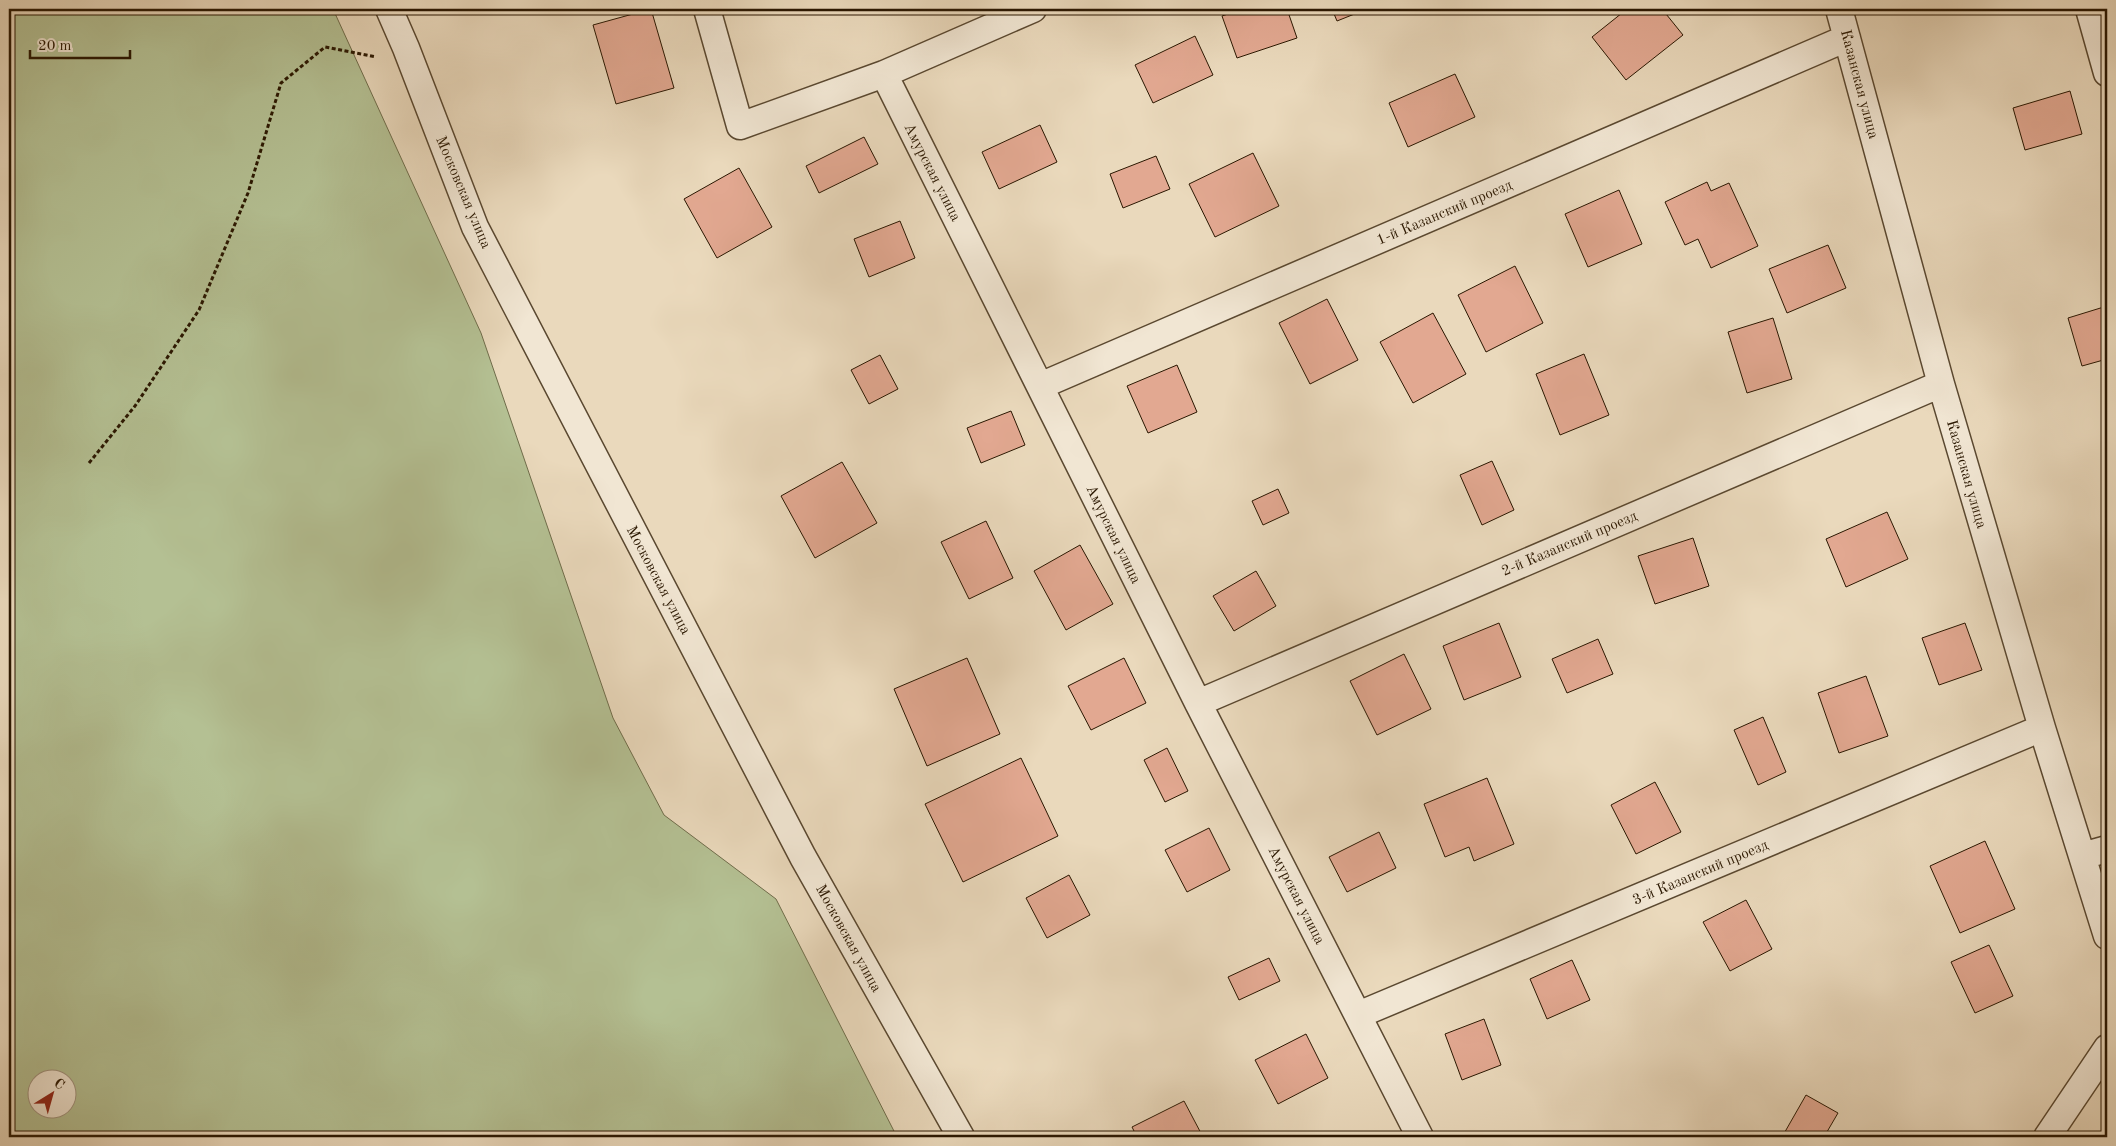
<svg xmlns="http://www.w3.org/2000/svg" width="2116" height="1146" font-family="'Old Standard TT',serif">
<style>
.green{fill:#b4c093;stroke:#6f6c4a;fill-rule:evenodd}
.building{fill:#e2a891;stroke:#2a1701}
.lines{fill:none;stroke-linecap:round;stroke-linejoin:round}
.minor-casing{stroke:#5a4830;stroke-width:29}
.path{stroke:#2a1701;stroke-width:3;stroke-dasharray:4 2.5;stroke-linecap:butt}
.minor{stroke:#f1e6d3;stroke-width:26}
.labels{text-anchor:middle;stroke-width:5;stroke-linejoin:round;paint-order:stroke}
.street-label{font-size:15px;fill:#2a1701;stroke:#f1e6d3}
</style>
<rect width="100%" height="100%" fill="#ead9bc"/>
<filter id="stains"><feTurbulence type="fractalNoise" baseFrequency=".004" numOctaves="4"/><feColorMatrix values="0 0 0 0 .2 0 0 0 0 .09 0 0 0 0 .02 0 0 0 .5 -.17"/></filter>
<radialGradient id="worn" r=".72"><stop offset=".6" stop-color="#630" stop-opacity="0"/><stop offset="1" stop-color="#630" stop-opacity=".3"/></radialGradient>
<path class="green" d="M9,9H333L481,333L613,718L664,815L776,899L897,1137H9ZM38,1078H68V1108H38Z"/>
<path class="building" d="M651,9L674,88L616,104L593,25Z
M1243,9H1287L1297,38L1237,58L1222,16Z
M1332,9H1367L1337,21Z
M1627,9H1662L1683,35L1626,80L1592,37Z
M1195,36L1213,75L1153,103L1135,65Z
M1455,74L1475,117L1408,147L1389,103Z
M2070,91L2082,134L2025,150L2013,108Z
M1040,125L1057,162L999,189L982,152Z
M864,137L878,164L819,193L806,166Z
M1253,153L1279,206L1215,237L1189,184Z
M1156,156L1170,189L1123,208L1110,174Z
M739,168L772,227L717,258L684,199Z
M1707,182L1711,191L1729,183L1758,246L1711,268L1698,239L1685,245L1665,202Z
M1619,190L1642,244L1588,267L1565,214Z
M900,221L915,258L869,277L854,239Z
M1828,245L1846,288L1787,313L1769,269Z
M1515,266L1543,323L1486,352L1458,295Z
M1327,299L1358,360L1310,384L1279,323Z
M2107,306V359L2082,366L2068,318Z
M1433,313L1466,374L1413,403L1380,342Z
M1773,318L1792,379L1747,393L1728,332Z
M1584,354L1609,415L1560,435L1536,374Z
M880,355L898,389L869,404L851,370Z
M1177,365L1197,412L1148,433L1127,386Z
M1011,411L1025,445L981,463L967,428Z
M2107,450V463L2102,452Z
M1492,461L1514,510L1482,525L1460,475Z
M842,462L877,523L815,558L781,496Z
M1278,489L1289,513L1263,525L1252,501Z
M1887,512L1908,559L1846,587L1826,539Z
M986,521L1013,578L969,599L941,542Z
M1693,538L1709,586L1655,604L1638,556Z
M1080,545L1113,604L1066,630L1034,571Z
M1256,571L1276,606L1234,631L1213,596Z
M1499,623L1521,677L1464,700L1443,646Z
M1965,623L1982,670L1939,685L1922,638Z
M1598,639L1613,674L1567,693L1552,659Z
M1404,654L1431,709L1377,735L1350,681Z
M967,658L1000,734L927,766L894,689Z
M1124,658L1146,703L1091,730L1068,686Z
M1866,676L1888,736L1839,753L1818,693Z
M1763,717L1786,772L1758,785L1734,730Z
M1167,748L1188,791L1165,802L1144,760Z
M1021,758L1058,836L963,882L925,804Z
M1487,778L1514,844L1474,861L1469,847L1445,857L1424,804Z
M1655,782L1681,832L1636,854L1611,805Z
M1209,828L1230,870L1187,892L1165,850Z
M1379,832L1396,868L1347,892L1329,857Z
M1985,841L2015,909L1960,933L1930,866Z
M1069,875L1090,915L1047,938L1026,898Z
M1746,900L1772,949L1730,971L1703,922Z
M1989,945L2013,996L1975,1013L1951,962Z
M1269,958L1280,981L1239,1000L1228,977Z
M1572,960L1590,1000L1547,1019L1530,979Z
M1484,1019L1501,1065L1462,1080L1445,1034Z
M1306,1034L1328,1078L1278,1104L1255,1060Z
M1806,1095L1838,1113L1824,1137H1782Z
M1184,1101L1203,1137H1137L1132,1127Z
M1344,1132L1347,1137H1336Z"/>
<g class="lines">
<defs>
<path id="minor" d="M389,9L406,48L475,227L803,857L961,1137
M707,9L740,126L884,74
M1033,9L884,74L1198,703L1420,1137
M1839,9L1941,384L2042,728L2107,936
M2089,9L2107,73
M1040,386L1847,38
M1198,703L1941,384
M2082,856L2107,849
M1358,1015L2042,728
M2047,1137L2107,1048"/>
</defs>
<use href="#minor" class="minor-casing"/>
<path class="path" d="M89,463L135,406L199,310L248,193L281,83L325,47L376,57"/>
<use href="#minor" class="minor"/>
</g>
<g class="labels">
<g class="street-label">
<text transform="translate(1860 84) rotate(75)" y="5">Казанская улица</text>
<text transform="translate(933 172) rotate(63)" y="5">Амурская улица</text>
<text transform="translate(464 192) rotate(67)" y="5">Московская улица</text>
<text transform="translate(1444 212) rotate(-23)" y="5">1-й Казанский проезд</text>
<text transform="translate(1967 474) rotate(74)" y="5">Казанская улица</text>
<text transform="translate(1114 534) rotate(64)" y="5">Амурская улица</text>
<text transform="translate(1569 543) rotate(-23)" y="5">2-й Казанский проезд</text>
<text transform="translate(659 580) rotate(62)" y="5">Московская улица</text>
<text transform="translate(1700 872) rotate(-23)" y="5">3-й Казанский проезд</text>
<text transform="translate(1297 895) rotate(63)" y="5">Амурская улица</text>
<text transform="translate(849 938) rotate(61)" y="5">Московская улица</text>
</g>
</g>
<rect width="2116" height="1146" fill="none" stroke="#ead9bc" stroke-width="30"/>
<rect x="10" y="10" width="2096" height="1126" fill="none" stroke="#2a1701" stroke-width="2.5"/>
<rect x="15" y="15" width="2086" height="1116" fill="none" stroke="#2a1701"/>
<g transform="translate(52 1094) rotate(37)"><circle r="24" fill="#f1e6d3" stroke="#a1937f"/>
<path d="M0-4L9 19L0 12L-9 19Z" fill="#8f2418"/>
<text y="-8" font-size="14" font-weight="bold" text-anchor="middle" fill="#2a1701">С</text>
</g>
<path d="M30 50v8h100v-8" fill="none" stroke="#2a1701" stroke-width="2.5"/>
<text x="38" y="50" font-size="15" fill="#2a1701" stroke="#f1e6d3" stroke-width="4" paint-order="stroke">20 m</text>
<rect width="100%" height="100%" filter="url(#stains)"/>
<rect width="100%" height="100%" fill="url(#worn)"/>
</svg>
